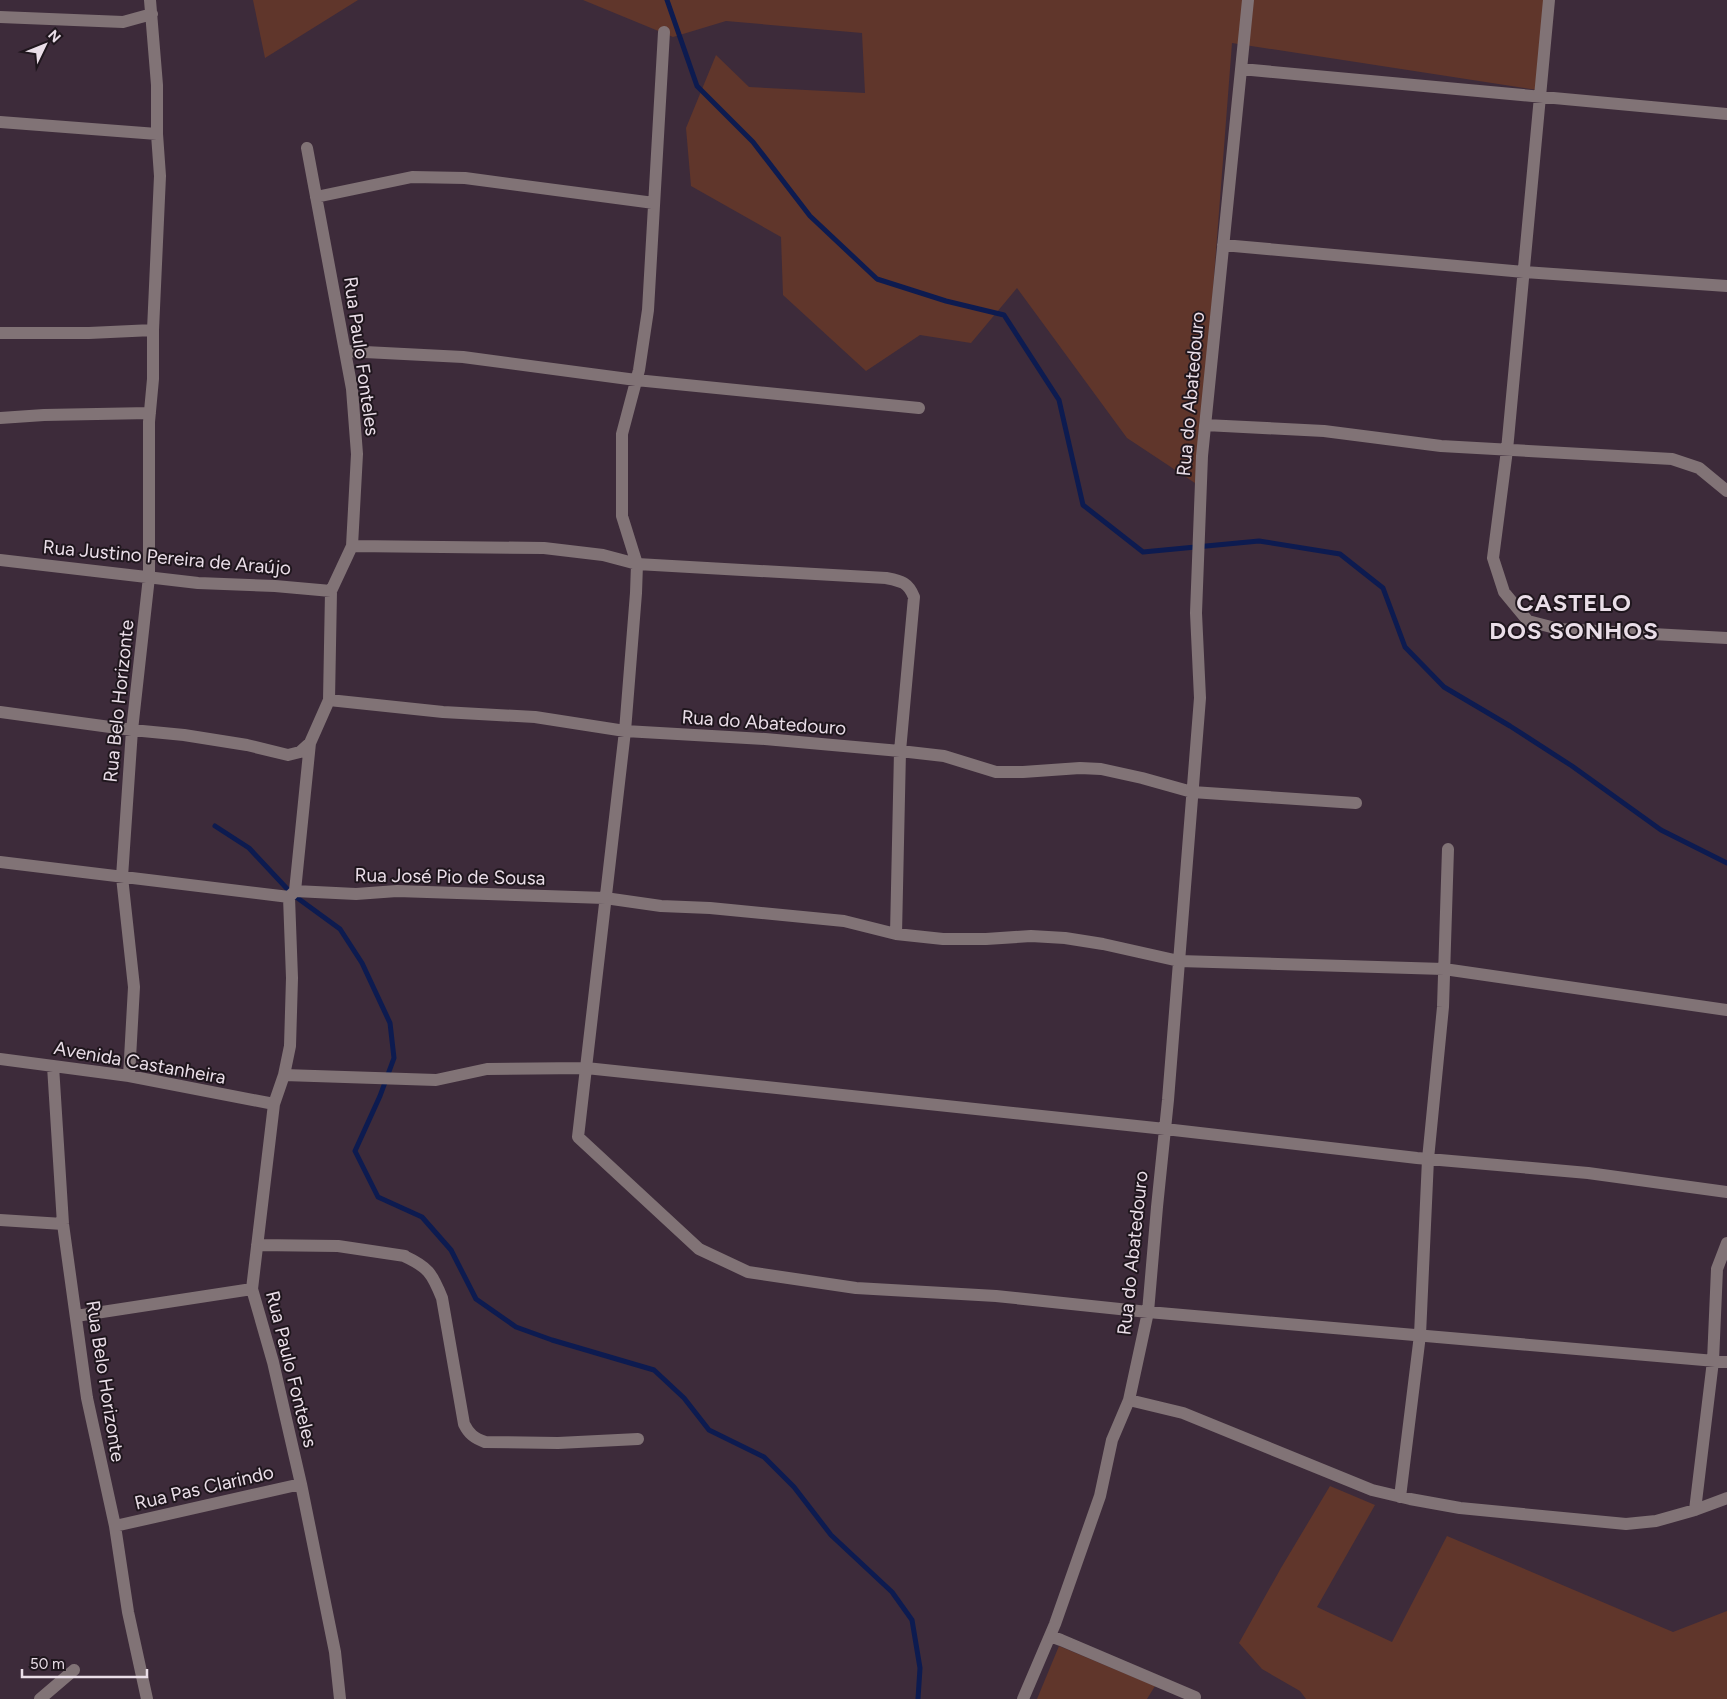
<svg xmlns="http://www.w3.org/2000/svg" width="1727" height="1699" font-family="Figtree,sans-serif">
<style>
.green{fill:#60362b}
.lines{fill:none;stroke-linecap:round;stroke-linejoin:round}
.stream{stroke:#0d1b50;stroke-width:5}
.minor{stroke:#817376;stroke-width:12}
.labels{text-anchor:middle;stroke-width:4;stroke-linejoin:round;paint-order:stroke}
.street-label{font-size:19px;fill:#eadee8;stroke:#1f161d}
.district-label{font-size:24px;font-weight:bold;letter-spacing:1px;fill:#eadee8;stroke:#1f161d}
</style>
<rect width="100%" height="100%" fill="#3d2b3a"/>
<path class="green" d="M253,0H358L265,58Z
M583,0H1549L1544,91L1232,43L1198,485L1127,438L1017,288L971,343L920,335L866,371L783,295L781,237L691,186L686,128L716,55L749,87L865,93L862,33L726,21L673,37Z
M1330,1486L1375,1505L1317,1607L1392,1642L1447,1536L1673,1632L1727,1611V1699H1306L1300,1691L1262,1669L1239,1643L1281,1568Z
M1059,1646L1155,1686L1147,1699H1037Z"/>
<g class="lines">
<path class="stream" d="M667,0L697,86L753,142L810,216L877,279L946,301L1004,315L1059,400L1083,505L1143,552L1259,541L1340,554L1383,588L1405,647L1444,687L1510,726L1572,766L1661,830L1727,863
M215,826L249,848L292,894L340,929L362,963L390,1023L394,1058L380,1096L355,1151L378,1197L422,1217L451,1250L476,1299L516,1327L552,1340L654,1370L684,1398L709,1430L764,1457L794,1487L831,1535L892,1592L912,1620L920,1668L918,1699"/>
<path class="minor" d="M1549,0L1507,450L1493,558L1504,592L1528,621L1559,629L1727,638
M0,17L123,22L152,14
M664,32L648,310L639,370L622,434V516L637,564L636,593L625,731L578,1137L699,1249L748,1272L856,1288L996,1296L1148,1312L1727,1362
M1241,69L1727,114
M0,122L157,134
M316,197L412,177L465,178L654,203
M1223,245L1524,272L1727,286
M0,333H89L153,330
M345,351L463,357L636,380L919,408
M0,418L44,415L150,413
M1205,425L1324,431L1441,446L1672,459L1699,468L1727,491
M352,546L544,548L603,555L637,564L886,578C901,581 908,582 914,597L900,751L896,934
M0,560L198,583L275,586L331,591
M329,700L443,712L535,717L625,731L765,739L900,751L944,756L996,772H1023L1080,768L1101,769L1142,778L1192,792L1356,803
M0,712L132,730L184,735L247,745L288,755L300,752L310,743
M0,862L289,897
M295,891L356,894L397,891L605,898L661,906L710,908L844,921L896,934L943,939H986L1031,936L1065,938L1103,944L1179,961L1444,969L1727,1010
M289,897L292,978L290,1046L284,1075L274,1104L252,1289L273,1362L301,1484L335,1652L340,1699
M289,897L295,891L310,743L329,700L331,591L352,546L357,454L352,389L307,148
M0,1059L129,1076L274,1104
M53,1066L63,1224L87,1398L115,1526L128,1612L147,1699
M284,1075L436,1080L487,1069L586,1068L1165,1129L1417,1158L1588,1173L1727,1192
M129,1076L134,987L122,877L132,730L149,577V422L153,379V330L160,176L157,134V85L150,0
M0,1220L63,1224
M257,1245L338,1246L405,1256
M404,1256C428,1267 432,1273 442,1298L464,1424C469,1434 474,1438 485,1442L558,1443L638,1439
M76,1316L252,1289
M1129,1400L1183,1413L1372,1490L1410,1499L1460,1508L1626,1524L1656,1521L1695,1510L1727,1498
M1400,1497L1420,1335L1428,1159L1443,1007L1448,849
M1695,1510L1713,1361L1717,1269L1727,1243
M115,1526L301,1484
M1050,1636L1061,1640L1195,1697
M40,1699L74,1670
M1023,1699L1055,1624L1100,1496L1112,1440L1129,1400L1148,1312L1157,1207L1168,1100L1200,698L1196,613L1202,456L1248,0"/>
</g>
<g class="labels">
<g class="street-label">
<text transform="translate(362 356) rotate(82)" y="7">Rua Paulo Fonteles</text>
<text transform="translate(1190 394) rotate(-85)" y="7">Rua do Abatedouro</text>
<text transform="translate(167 557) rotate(5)" y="7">Rua Justino Pereira de Araújo</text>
<text transform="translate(118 701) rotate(-84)" y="7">Rua Belo Horizonte</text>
<text transform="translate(764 722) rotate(4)" y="7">Rua do Abatedouro</text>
<text transform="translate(450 876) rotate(1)" y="7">Rua José Pio de Sousa</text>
<text transform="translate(140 1062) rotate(10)" y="7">Avenida Castanheira</text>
<text transform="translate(1132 1253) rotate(-84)" y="7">Rua do Abatedouro</text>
<text transform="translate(292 1369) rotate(76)" y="7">Rua Paulo Fonteles</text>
<text transform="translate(106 1381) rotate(81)" y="7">Rua Belo Horizonte</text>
<text transform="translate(204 1487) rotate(-13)" y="7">Rua Pas Clarindo</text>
</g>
<g class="district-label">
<text x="1574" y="611">CASTELO<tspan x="1574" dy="28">DOS SONHOS</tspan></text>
</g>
</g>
<g transform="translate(45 45) rotate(47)" stroke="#1f161d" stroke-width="4" paint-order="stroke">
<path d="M0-4L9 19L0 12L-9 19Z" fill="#eadee8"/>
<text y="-8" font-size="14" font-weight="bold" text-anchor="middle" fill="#eadee8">N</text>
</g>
<path d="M22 1669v8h125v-8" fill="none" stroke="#eadee8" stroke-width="2.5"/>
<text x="30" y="1669" font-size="15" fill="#eadee8" stroke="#1f161d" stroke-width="4" paint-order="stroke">50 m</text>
</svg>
